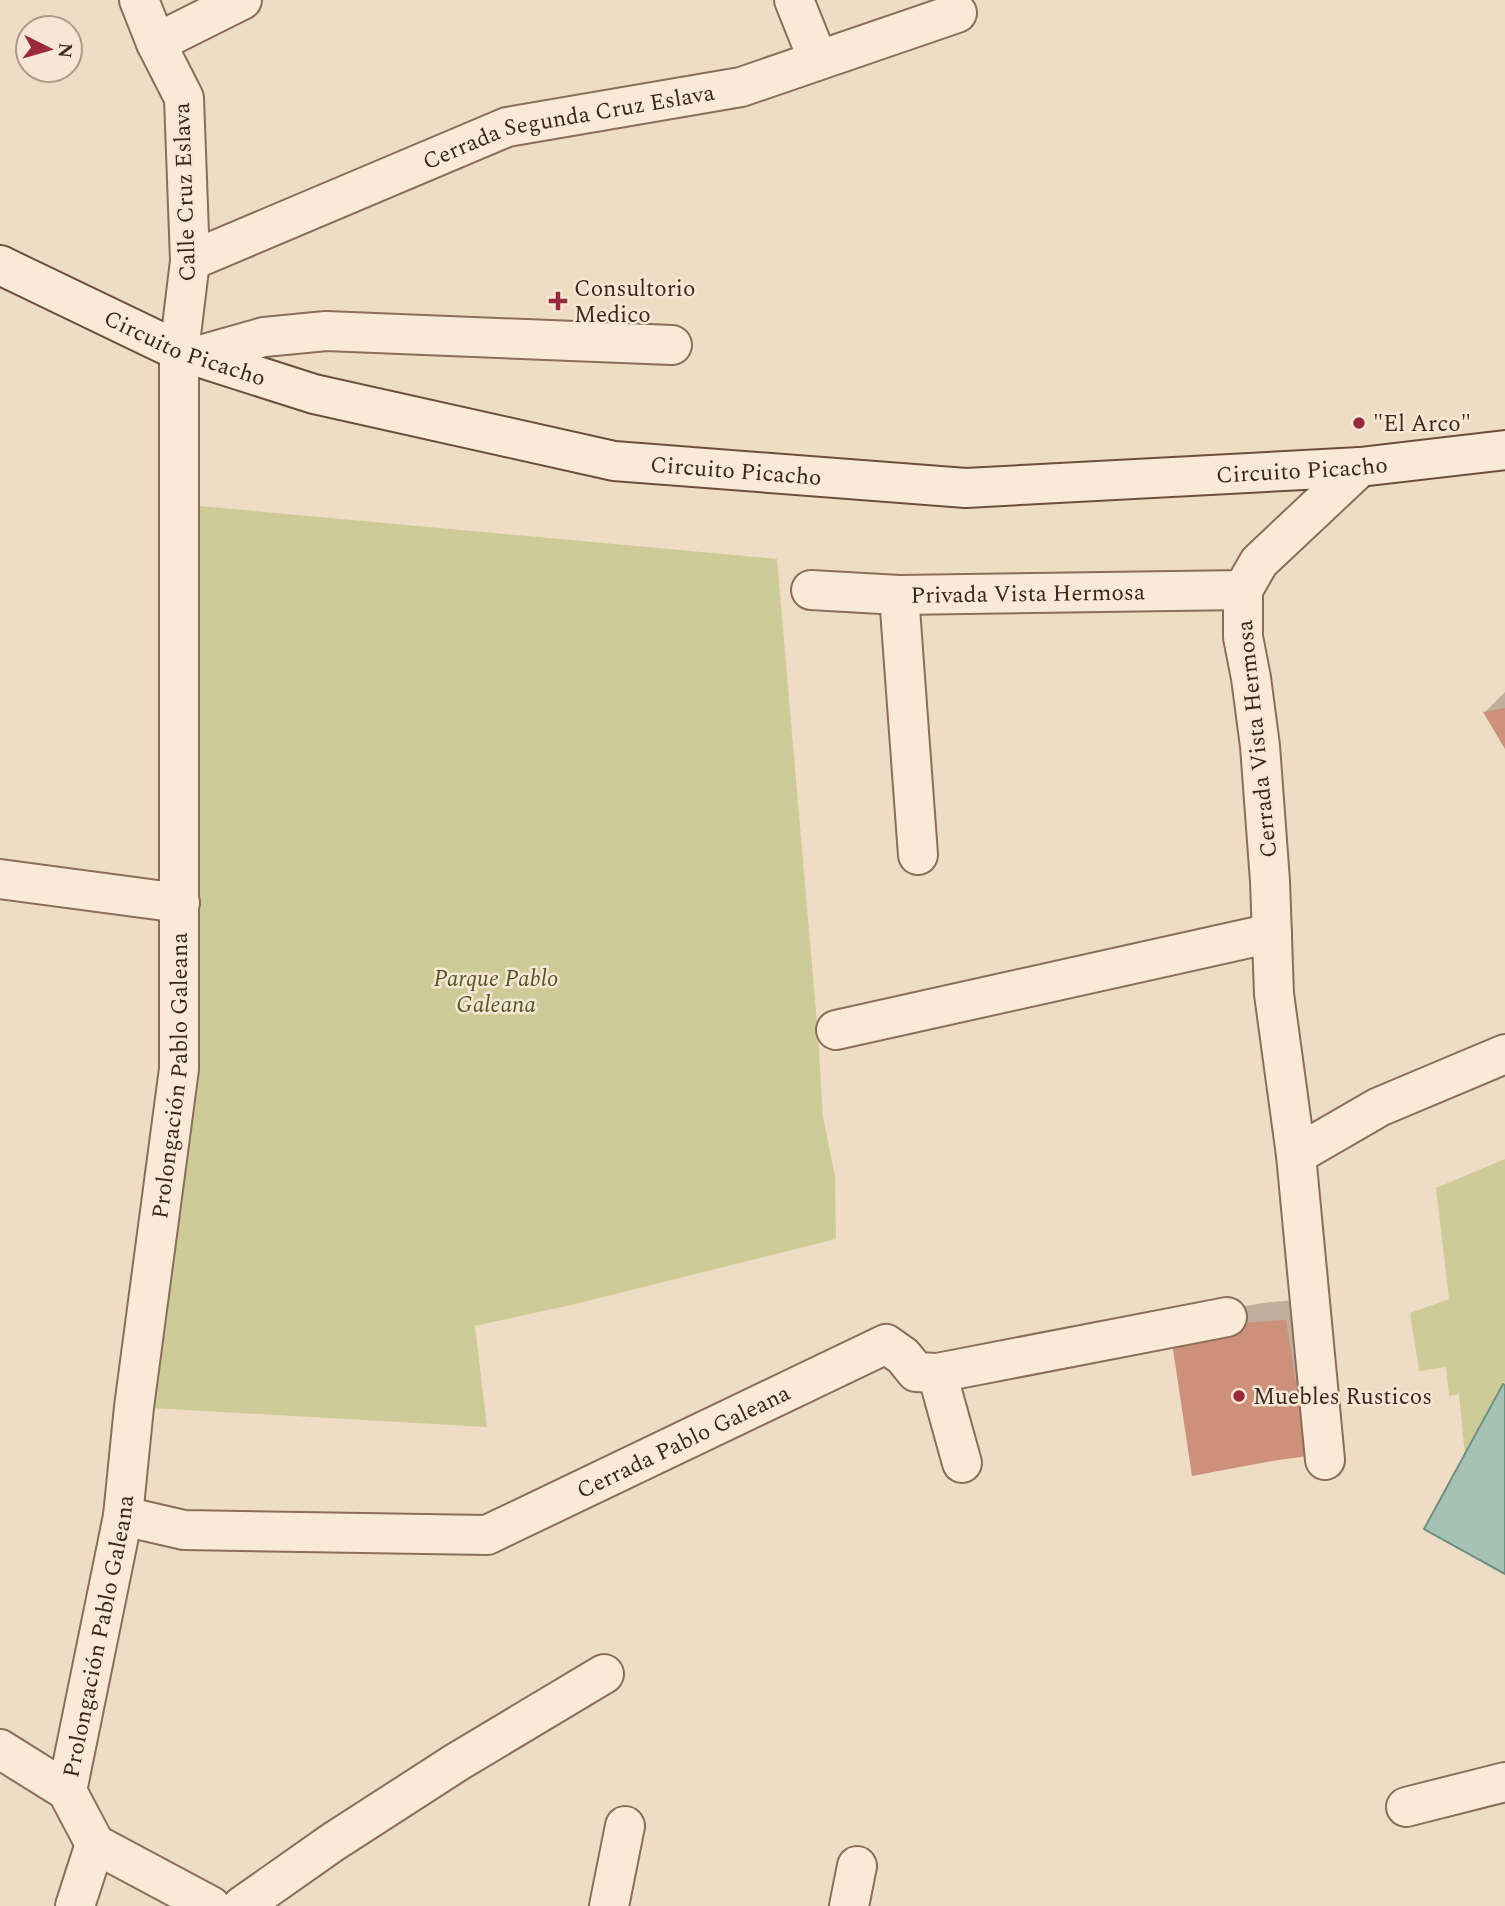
<svg xmlns="http://www.w3.org/2000/svg" width="1505" height="1906" font-family="Spectral,serif">
<style>
.green{fill:#cdcc98}
.water{fill:#a6c2b6;stroke:#6d9182;stroke-width:2}
.shadow{fill:#0003}
.building{fill:#cd907a}
.lines{fill:none;stroke-linecap:round;stroke-linejoin:round}
.minor-casing{stroke:#8a6d5a;stroke-width:42}
.secondary-casing{stroke:#6c4e3d;stroke-width:42}
.minor{stroke:#f9ead8;stroke-width:38}
.secondary{stroke:#f9ead8;stroke-width:38}
.poi-dot{fill:#9a293b;stroke:#f6e7d4;stroke-width:2.5}
.labels{text-anchor:middle;stroke-width:5;stroke-linejoin:round;paint-order:stroke}
.street-label{font-size:23px;fill:#3a281e;stroke:#f6e7d4}
.poi-label{font-size:23px;fill:#3a281e;stroke:#f6e7d4;text-anchor:start}
.park-label{font-size:23px;font-style:italic;fill:#525725;stroke:#f6e7d4}
</style>
<rect width="100%" height="100%" fill="#efdcc5"/>
<path class="green" d="M179,504L777,559L818,1035L823,1117L835,1176L836,1239L571,1305L475,1326L487,1427L134,1407L179,1069Z
M1505,1159V1383L1503,1382L1465,1456L1459,1394L1449,1396L1446,1367L1419,1371L1410,1313L1449,1299L1436,1188Z"/>
<path class="water" d="M1503,1384L1505,1385V1574L1424,1529Z"/>
<path class="shadow" d="M1505,692V746L1485,712Z
M1306,1299L1329,1433L1272,1459L1194,1316L1262,1303Z"/>
<path class="building" d="M1505,708V749L1483,712Z
M1286,1320L1308,1456L1272,1461L1192,1476L1171,1336L1239,1323Z"/>
<g class="lines">
<defs>
<g id="minor">
<path d="M794,0L818,60"/>
<path d="M156,43L242,0"/>
<path id="s1" d="M190,261L507,127L741,87L957,13"/>
<path d="M197,356L264,337L326,331L672,345"/>
<path id="s2" d="M811,590L899,595L1243,590"/>
<path d="M899,595L918,855"/>
<path d="M0,879L180,903"/>
<path d="M836,1030L1272,933"/>
<path d="M1296,1155L1379,1107L1505,1054"/>
<path d="M937,1373L962,1463"/>
<path d="M1325,1460L1296,1155L1274,994L1270,881L1260,746L1251,678L1243,637V590L1259,562L1360,467"/>
<path id="s3" d="M123,1516L184,1530L487,1535L886,1344L903,1356L916,1372L937,1373L1227,1317"/>
<path d="M0,1749L67,1791L95,1844L211,1906"/>
<path id="s4" d="M67,1791L123,1516L134,1407L179,1069V351L190,261L184,98L156,43L139,0"/>
<path d="M1406,1807L1505,1782"/>
<path d="M75,1906L95,1844"/>
<path d="M242,1906L333,1842L457,1762L604,1674"/>
<path d="M609,1906L625,1826"/>
<path d="M849,1906L857,1866"/>
</g>
<g id="secondary">
<path id="s5" d="M0,265L179,351L314,394L614,461L966,488L1360,467L1505,450"/>
</g>
</defs>
<use href="#minor" class="minor-casing"/>
<use href="#secondary" class="secondary-casing"/>
<use href="#minor" class="minor"/>
<use href="#secondary" class="secondary"/>
</g>
<g class="poi-dot">
<path d="M554.5 290.5h7v7h7v7h-7v7h-7v-7h-7v-7h7z"/>
<circle cx="1359" cy="423" r="7"/>
<circle cx="1239" cy="1396" r="7"/>
</g>
<g class="labels">
<g class="street-label">
<text dy="8" stroke="none"><textPath href="#s1" startOffset="404">Cerrada Segunda Cruz Eslava</textPath></text>
<text transform="translate(184 192) rotate(-92)" y="8">Calle Cruz Eslava</text>
<text dy="8" stroke="none"><textPath href="#s5" startOffset="203">Circuito Picacho</textPath></text>
<text dy="8" stroke="none"><textPath href="#s5" startOffset="1337">Circuito Picacho</textPath></text>
<text dy="8" stroke="none"><textPath href="#s5" startOffset="770">Circuito Picacho</textPath></text>
<text dy="8" stroke="none"><textPath href="#s2" startOffset="217">Privada Vista Hermosa</textPath></text>
<text transform="translate(1256 739) rotate(-96)" y="8">Cerrada Vista Hermosa</text>
<text dy="8" stroke="none"><textPath href="#s4" startOffset="724">Prolongación Pablo Galeana</textPath></text>
<text dy="8" stroke="none"><textPath href="#s3" startOffset="583">Cerrada Pablo Galeana</textPath></text>
<text dy="8" stroke="none"><textPath href="#s4" startOffset="158">Prolongación Pablo Galeana</textPath></text>
</g>
<g class="poi-label">
<text x="574" y="296">Consultorio<tspan x="574" dy="26">Medico</tspan></text>
<text x="1373" y="431">"El Arco"</text>
<text x="1253" y="1404">Muebles Rusticos</text>
</g>
<g class="park-label">
<text x="496" y="986">Parque Pablo<tspan x="496" dy="26">Galeana</tspan></text>
</g>
</g>
<g transform="translate(49 49) rotate(95)"><circle r="33" fill="#f6e7d4" stroke="#ab9b8b" stroke-width="2"/>
<path d="M0-5L12 26L0 18L-12 26Z" fill="#9a293b"/>
<text y="-10" font-size="19" font-weight="bold" text-anchor="middle" fill="#3a281e">N</text>
</g>
</svg>
